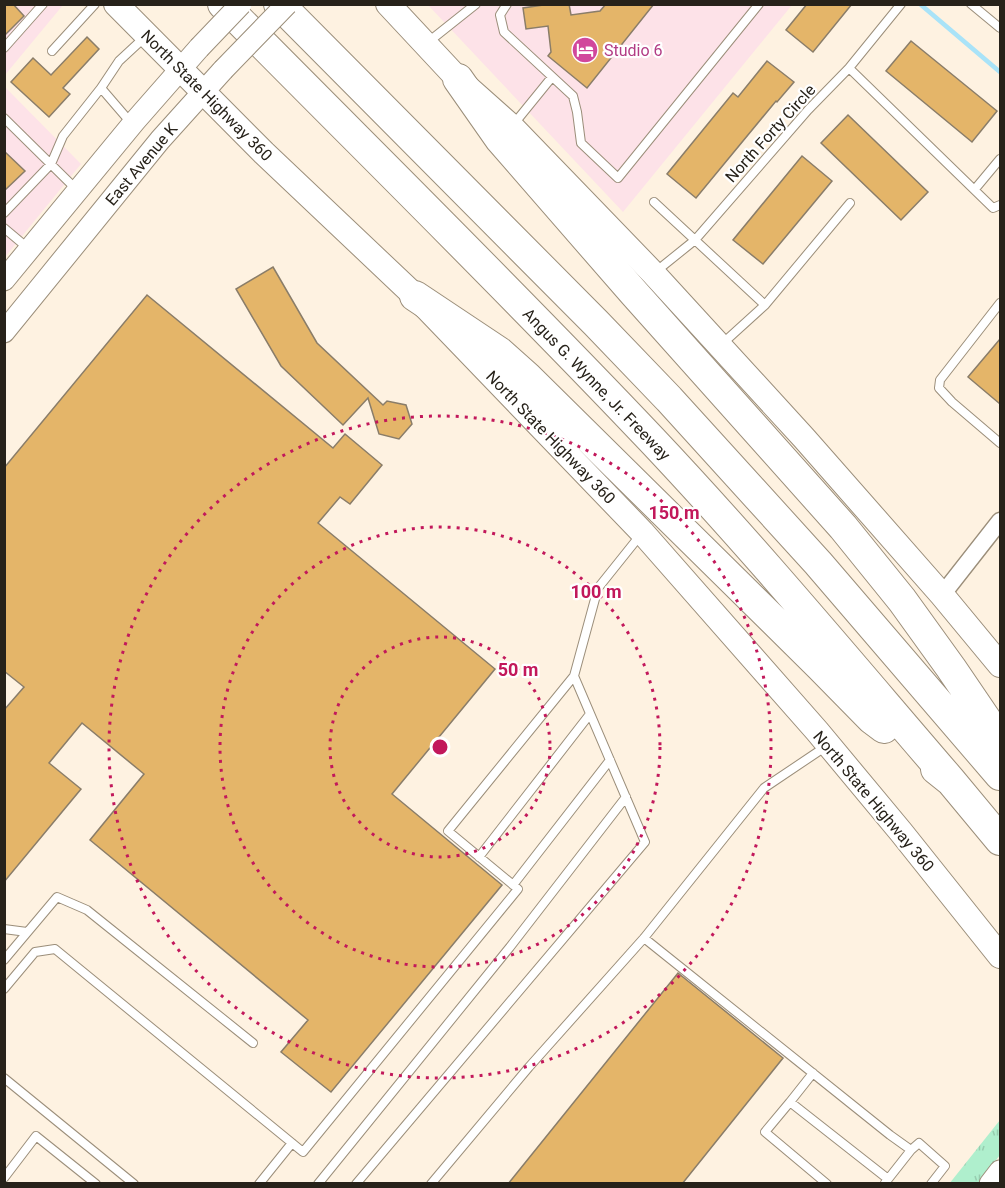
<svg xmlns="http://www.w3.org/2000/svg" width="1005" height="1188" font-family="Roboto,sans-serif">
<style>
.commercial{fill:#fde2e8}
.grass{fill:url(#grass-tufts)}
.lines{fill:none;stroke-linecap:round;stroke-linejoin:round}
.stream{stroke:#a9e3f8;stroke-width:4.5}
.building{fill:#e4b569;stroke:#8a7d69;stroke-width:1.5}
.service-casing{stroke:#9b8e7a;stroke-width:10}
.minor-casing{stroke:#9b8e7a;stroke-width:19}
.tertiary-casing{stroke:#9b8e7a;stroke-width:23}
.secondary-casing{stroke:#9b8e7a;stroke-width:26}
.motorway-casing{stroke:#9b8e7a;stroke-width:32}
.service{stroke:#fff;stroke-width:8}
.minor{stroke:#fff;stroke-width:16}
.tertiary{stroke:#fff;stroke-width:21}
.secondary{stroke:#fff;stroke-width:24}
.motorway{stroke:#fff;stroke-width:30}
.tertiary-bridge-casing{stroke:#9b8e7a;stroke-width:23;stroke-linecap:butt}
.tertiary-bridge{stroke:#fff;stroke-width:21}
.ring{fill:none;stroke:#c2185b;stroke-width:3;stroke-dasharray:3 6}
.labels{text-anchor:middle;stroke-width:4.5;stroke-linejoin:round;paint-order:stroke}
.hotel-label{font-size:16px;fill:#b23c85;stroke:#fff;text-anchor:start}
.street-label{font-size:16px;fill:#27221a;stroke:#fff}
.centre{fill:#c2185b;stroke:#fff;stroke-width:3}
.ring-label{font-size:18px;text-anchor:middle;font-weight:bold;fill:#c2185b;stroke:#fff;stroke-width:4.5;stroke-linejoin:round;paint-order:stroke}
</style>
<defs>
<pattern id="grass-tufts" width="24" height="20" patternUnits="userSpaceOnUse" patternTransform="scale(1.5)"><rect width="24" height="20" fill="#afefcd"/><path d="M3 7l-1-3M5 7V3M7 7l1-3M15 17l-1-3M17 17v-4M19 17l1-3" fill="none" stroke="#97cdaf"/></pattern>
</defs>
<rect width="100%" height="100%" fill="#fef2e1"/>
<path class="commercial" d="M5,5H63L5,75Z
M428,5H792L623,212Z
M5,87L81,164L5,257Z"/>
<path class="grass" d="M1000,1120V1155L978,1183L949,1184Z"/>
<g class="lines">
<path class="stream" d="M920,4L1000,72"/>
</g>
<path class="building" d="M4,4H13L24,16L4,36Z
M550,4H569L571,15L600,11L606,4H654L587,88L548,56L551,52L548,26L526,29L523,8Z
M807,4H852L813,52L786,30Z
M87,37L99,49L63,88L70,94L49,117L11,82L33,58L51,75Z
M911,41L997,111L972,142L886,71Z
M767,61L794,82L777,102L776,101L696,198L667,174L733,93L738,97Z
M848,115L928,192L901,220L821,143Z
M4,151L25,171L4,191Z
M802,156L832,181L763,264L733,240Z
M273,267L317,343L383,405L387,401L406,405L412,424L399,439L379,434L368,398L343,425L281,366L236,289Z
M147,295L333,448L345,434L382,465L350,504L340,497L318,523L495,669L392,794L502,885L331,1092L281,1052L308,1020L90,840L144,774L82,723L49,763L81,789L4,882V710L24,687L4,671V468Z
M1000,339V404L968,377Z
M678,973L783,1058L682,1184H508Z"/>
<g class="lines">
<defs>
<path id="service" d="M507,4L500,15L504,32L573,96L577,112L581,143L618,178L759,4
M971,4L1000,28
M427,43L476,4
M4,48L43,4
M52,51L95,4
M849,68L993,208L1000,205
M4,118L77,190
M132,124L101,88L119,61L146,36
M513,125L552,77
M975,189L1000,159
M654,202L765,305
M4,213L51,164L63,136L101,88
M4,228L29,249
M654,273L695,240L808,110L849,68L901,4
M1000,303L940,380L939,388L952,402L1000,443
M722,344L765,305L850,203
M479,857L590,714
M513,885L610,760
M4,929L27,932
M644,938L890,1135L911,1150
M4,960L57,897L87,910L253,1043
M4,989L35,952L55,949L303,1152L518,889L448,831L574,676L598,588L642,533
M4,1078L134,1184
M790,1102L813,1073
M4,1178L36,1136L96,1184
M885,1183L911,1150L919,1143L945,1166L931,1184
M259,1184L292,1143
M318,1184L510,947L626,797
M356,1184L645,842L574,676
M431,1184L529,1067L644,938L764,788L828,745
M827,1184L765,1132L790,1102L888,1179"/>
<path id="minor" d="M942,595L1000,521"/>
<path id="tertiary" d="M4,280L135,121L199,48
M4,332L160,140L223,70
M990,1184L1000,1171"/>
<path id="secondary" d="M116,4L264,153L415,296L642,532L817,731L901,832L1000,956
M388,4L458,79L512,127L653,273L804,438L942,595L1000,665"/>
<path id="motorway" d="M223,4C366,149 511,291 651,439C755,549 852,666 951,781
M279,4L596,323L669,399L818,563L1000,775
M458,79L500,139L634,293L843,527L902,600L951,668L1000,740
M415,296L499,352L527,377L820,666L872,719L884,728
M936,769L951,781L1000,840"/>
</defs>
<use href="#service" class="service-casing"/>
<use href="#minor" class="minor-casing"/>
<use href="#tertiary" class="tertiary-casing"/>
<use href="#secondary" class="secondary-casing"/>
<use href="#motorway" class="motorway-casing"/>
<use href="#service" class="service"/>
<use href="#minor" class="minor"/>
<use href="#tertiary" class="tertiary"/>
<use href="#secondary" class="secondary"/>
<use href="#motorway" class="motorway"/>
<defs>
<path id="tertiary-bridge" d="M199,48L241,4
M223,70L287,4"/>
</defs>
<use href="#tertiary-bridge" class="tertiary-bridge-casing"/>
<use href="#tertiary-bridge" class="tertiary-bridge"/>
</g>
<g class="ring">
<circle cx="440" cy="747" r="110"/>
<circle cx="440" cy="747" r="220"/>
<circle cx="440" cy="747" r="331"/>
</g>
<defs>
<symbol id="hotel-disc" viewBox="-11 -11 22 22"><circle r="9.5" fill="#d1479c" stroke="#fff"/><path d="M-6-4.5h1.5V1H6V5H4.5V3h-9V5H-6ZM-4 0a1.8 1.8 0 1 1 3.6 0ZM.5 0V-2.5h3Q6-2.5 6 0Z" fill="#fff"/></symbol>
</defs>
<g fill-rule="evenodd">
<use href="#hotel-disc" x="570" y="35" width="30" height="30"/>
</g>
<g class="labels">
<g class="hotel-label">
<text x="604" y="56">Studio 6</text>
</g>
<g class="street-label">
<text transform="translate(207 95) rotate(45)" y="6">North State Highway 360</text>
<text transform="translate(770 133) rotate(-48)" y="6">North Forty Circle</text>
<text transform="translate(141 164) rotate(-50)" y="6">East Avenue K</text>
<text transform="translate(597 384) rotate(46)" y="6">Angus G. Wynne, Jr. Freeway</text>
<text transform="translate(551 437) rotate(46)" y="6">North State Highway 360</text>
<text transform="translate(874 801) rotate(50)" y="6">North State Highway 360</text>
</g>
</g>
<circle cx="440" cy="747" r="9" class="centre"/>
<g class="ring-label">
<text x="674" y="519">150 m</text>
<text x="596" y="598">100 m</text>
<text x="518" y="676">50 m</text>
</g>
<rect width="1005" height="1188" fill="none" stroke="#27221a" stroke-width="12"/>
</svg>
